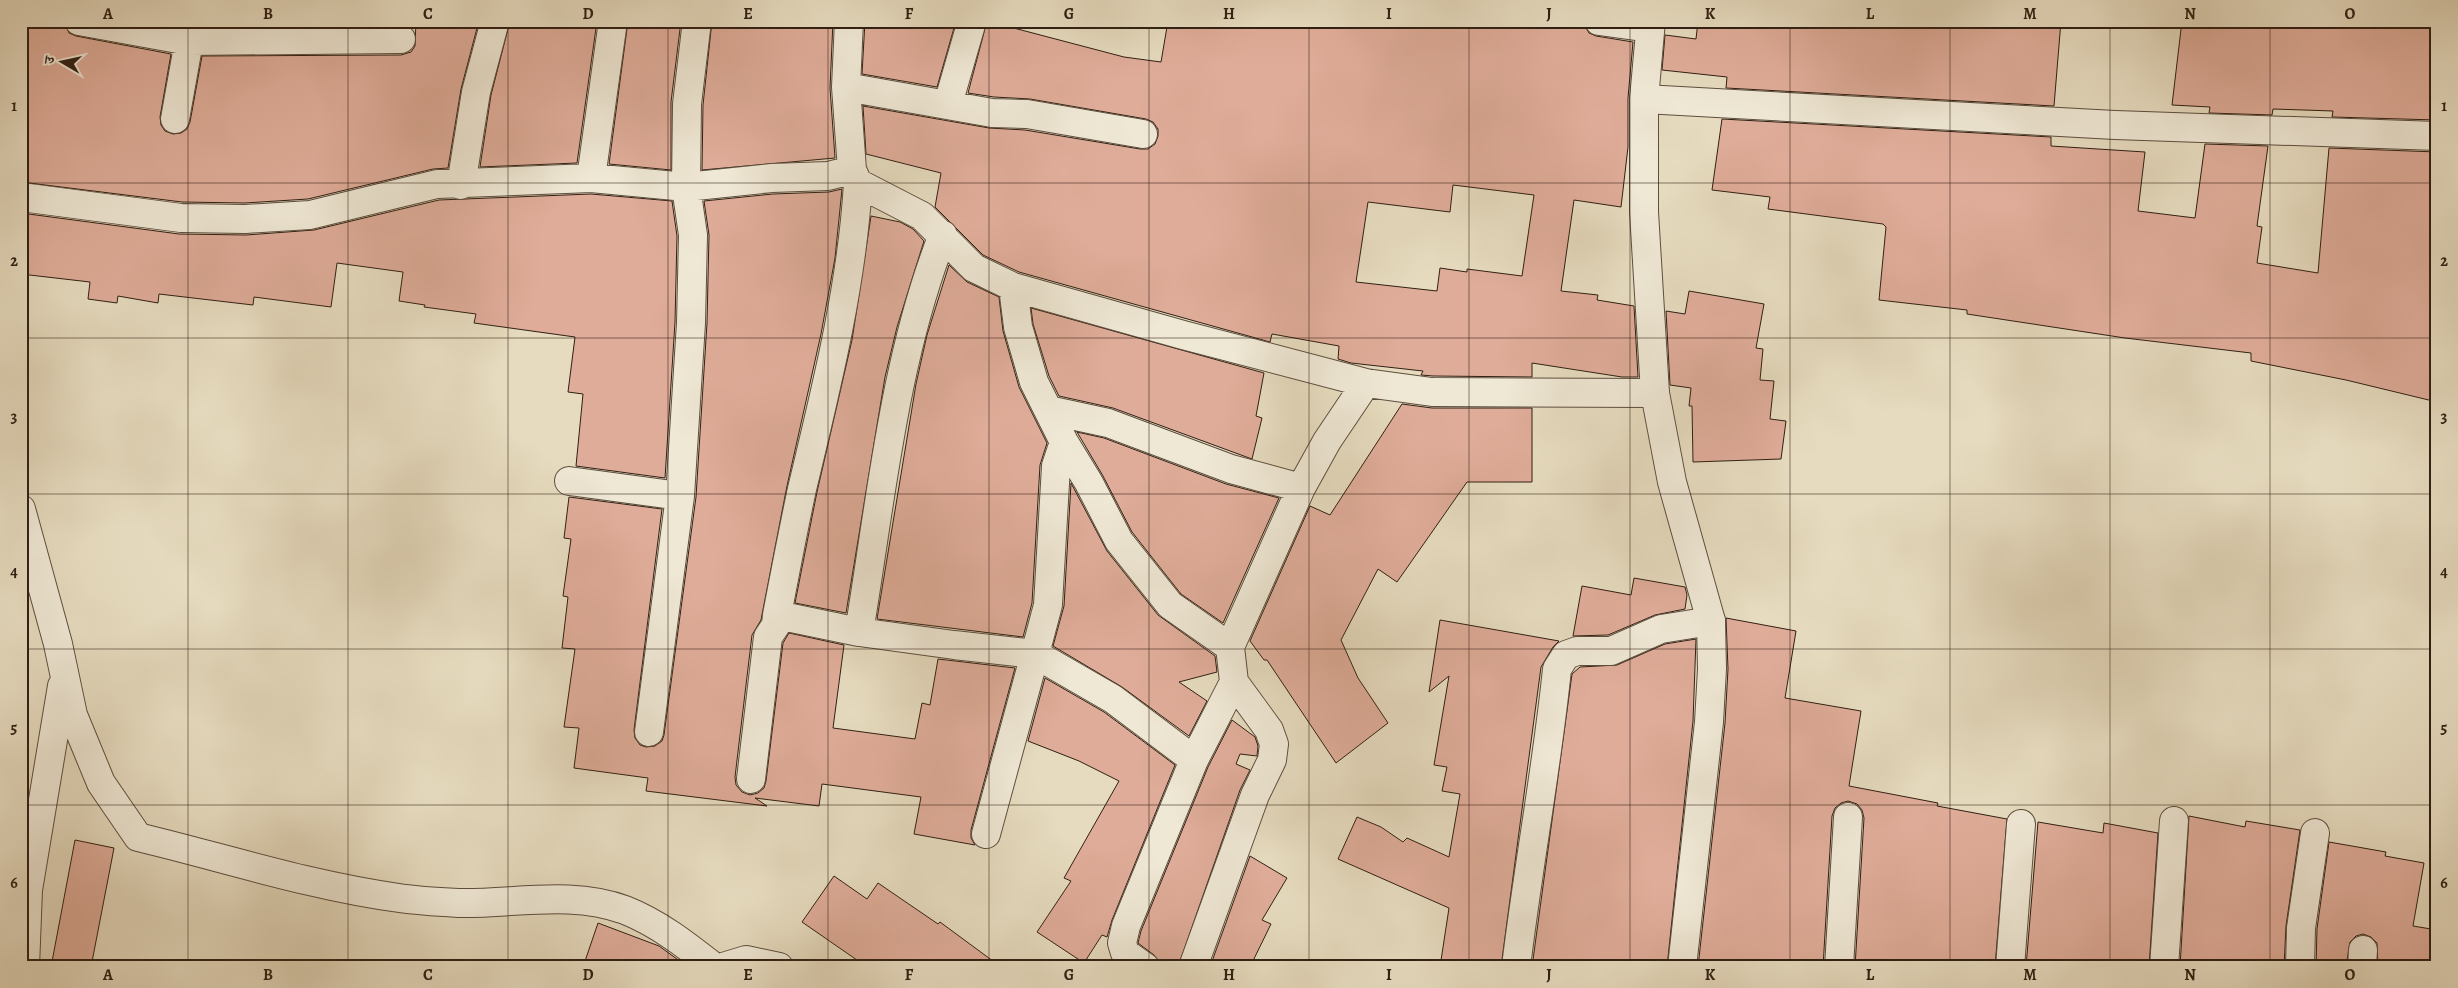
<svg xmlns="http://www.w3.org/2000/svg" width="2458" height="988" font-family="Alegreya,'Noto Serif Devanagari',serif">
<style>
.building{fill:#dfac99;stroke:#301f13;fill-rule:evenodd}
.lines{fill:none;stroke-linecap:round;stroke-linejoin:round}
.minor-casing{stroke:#5e4e3e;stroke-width:30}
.tertiary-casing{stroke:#5e4e3e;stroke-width:30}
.minor{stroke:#efe8d5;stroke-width:28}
.tertiary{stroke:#efe8d5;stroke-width:28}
.grid{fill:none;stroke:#301f13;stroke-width:1;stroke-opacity:0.55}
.neatline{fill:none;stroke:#301f13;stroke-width:2}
.grid-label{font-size:16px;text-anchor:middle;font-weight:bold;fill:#301f13}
</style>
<rect width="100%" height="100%" fill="#e6dbbf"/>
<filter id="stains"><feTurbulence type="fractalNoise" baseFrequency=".004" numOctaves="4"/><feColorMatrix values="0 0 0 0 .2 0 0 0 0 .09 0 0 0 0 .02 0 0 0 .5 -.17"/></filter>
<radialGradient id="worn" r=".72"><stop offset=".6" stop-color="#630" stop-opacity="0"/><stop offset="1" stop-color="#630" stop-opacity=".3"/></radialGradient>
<path class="building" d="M21,21H64L69,33L76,36L171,54L160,117L161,125L165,131L173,134L181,133L187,129L190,122L202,56L401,55L411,52L415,46L416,21H433L477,28L461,89L448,168L433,169L308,199L245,203L182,202L21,182Z
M206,21H322L321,24L205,25Z
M510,21H597L577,163L480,167L491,95Z
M628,21H681L671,102V170L609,164Z
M712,21H833L830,88L835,158L702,170L703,105Z
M865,21H956L937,87L862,74Z
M987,21L1124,57L1161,62L1168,21H1559L1584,24L1589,33L1596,36L1633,42L1628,98V147L1621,207L1574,200L1561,291L1598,295L1597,300L1634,306L1638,377H1622L1532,363V377L1433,376L1421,375L1423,371L1351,363L1338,359L1339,346L1272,334L1270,342L1019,272L983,255L935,207L941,173L866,154L863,106L989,128L1025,130L1140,149H1148L1155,144L1158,136V129L1153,122L1146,119L1030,99L994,97L968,93ZM1453,185L1534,195L1522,276L1467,269V272L1440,268L1437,291L1356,282L1368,202L1450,212Z
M1698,21H2061L2054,106L1726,88L1727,77L1662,70L1665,35L1696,39Z
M2182,21H2437V120L2332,117L2333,111L2273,109L2272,115L2209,113L2210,107L2172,105Z
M1722,119L2051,137V146L2145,152L2138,211L2195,218L2205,144L2268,146L2257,226L2262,227L2257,263L2318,273L2329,148L2437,152V402L2346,380L2251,361V353L2125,338L1967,314V310L1879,300L1886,227L1883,224L1768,209L1770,197L1712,190Z
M842,189L835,258L821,334L787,486L761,620L752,635L735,777L736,785L742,792L750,795L758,793L764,788L766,781L783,643L789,633L844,645L833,728L915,739L922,703L930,705L938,659L1015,668L971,830V838L975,845L914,834L921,797L822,784L819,806L755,798L767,806L646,791L648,778L574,768L579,728L564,727L575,649L562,648L568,597L563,596L571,539L564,538L569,497L662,509L634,730L635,738L640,745L646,747L655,746L662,741L664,735L696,497L707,323L709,235L704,201L773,194L829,192Z
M591,194L672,201L677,236L675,322L665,478L576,466L583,394L568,392L575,337L474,323L476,314L424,307L425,305L399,301L403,272L337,263L331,307L254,297L253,305L159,294L158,303L118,296L117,303L88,299L90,282L21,274V213L179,234L246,235L314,230L439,200Z
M871,216L900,222L913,229L924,241L897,327L885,377L846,613L795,603L817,492L852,340Z
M949,265L967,282L999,297L1003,331L1019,387L1047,443L1040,465L1032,603L1023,637L877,619L916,384L927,335Z
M1689,291L1764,304L1756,348L1763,349L1760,380L1774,381L1770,419L1786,421L1781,459L1693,462L1692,406H1689L1691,388L1670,385L1666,311L1685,314Z
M1031,308L1264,373L1256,416L1262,418L1252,459L1113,408L1059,396L1049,376L1033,324Z
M1402,404L1432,408H1532V482H1467L1397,582L1378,569L1341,640L1358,678L1388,723L1336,763L1267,660H1264L1250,641L1310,506L1330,515Z
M1077,432L1104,438L1226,484L1279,498L1223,623L1181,594L1132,532L1103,476Z
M1071,483L1107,551L1158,615L1215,656L1217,672L1179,682L1207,701L1189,736L1122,687L1053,646L1064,606Z
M1634,578L1685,587L1687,595L1685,609L1655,615L1608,635L1573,636L1582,586L1631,595Z
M1726,618L1796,631L1785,698L1861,711L1849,786L1938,803L1937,806L2007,819L1995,967H1855L1864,818L1862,810L1857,804L1848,801L1841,803L1835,808L1832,816L1823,967H1698L1725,723L1728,669Z
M1440,620L1559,641L1553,647L1541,667L1501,967H1440L1449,908L1338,859L1357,817L1381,827L1403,842L1407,838L1449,857L1460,794L1442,791L1447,767L1434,765L1449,676L1429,692Z
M1696,639L1693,721L1667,967H1532L1572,674L1580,667L1617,665L1665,644Z
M1045,678L1104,712L1175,765L1112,920L1107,937L1102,935L1084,963L1037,932L1071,881L1064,878L1119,781L1079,761L1028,741Z
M1232,720L1255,737L1258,746L1257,756L1240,754L1236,764L1250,770L1240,790L1178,967H1167L1160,963L1154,955L1138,943L1141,931L1208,767Z
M2189,816L2245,827L2246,821L2300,830L2286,926L2284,967H2180Z
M2038,822L2103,833L2104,823L2158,833L2149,967H2026Z
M75,840L114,848L91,967H51Z
M2329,842L2386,852L2385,856L2424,863L2413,926L2437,930V967H2378L2377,943L2371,937L2363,934L2356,936L2350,942L2346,967H2316L2317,929Z
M1250,856L1287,878L1262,920L1271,924L1250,967H1210Z
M834,876L867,899L878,883L938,924L940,922L1001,967H867L802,922Z
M598,923L659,946L688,967H583Z"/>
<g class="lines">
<defs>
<path id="minor" d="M79,21L189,41L401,39
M849,21L846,87L852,170L858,183L922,216L974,268L1013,287L1183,335L1366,383L1432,392L1655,393
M1599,21L1650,28
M846,87L992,113L1027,114L1143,134
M1644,99L2115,125L2437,136
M948,104L972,21
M175,119L189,41L190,21
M591,178L613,21
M858,183C852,286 826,389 802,489C793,531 785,573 777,615L859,632C881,500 894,359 943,235
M461,185L476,92L495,21
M21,197L181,218L245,219L310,215L437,184L591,178L686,187L772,178L828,176L852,170
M1013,287L1018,327L1034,382L1064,442L1089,483L1119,541L1170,605L1230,647
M1048,410L1108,423L1231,469L1301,488
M1064,442L1056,466L1048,605L1035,654L1113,699L1194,760
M569,481L680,496
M21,509L58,644L73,715L101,783L138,837C225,858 311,886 399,898C419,901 440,902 460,903C514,904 572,890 625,910C658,923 686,945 714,967
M859,632L954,645L1035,654L986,834
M649,732L680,496L691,323L693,235L686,187L687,104L697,21
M751,779L768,637L776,625L777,615
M25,967L28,890L62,686
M723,967L746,960L779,967
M1145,967L1125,953L1122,943L1126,926L1194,760L1234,682
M1193,967L1255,795L1272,760L1274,744L1269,730L1234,682L1230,647L1301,488L1327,441L1366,383
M1516,967C1528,867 1547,768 1557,669L1566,655L1577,651H1611L1661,629L1711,621
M1839,967L1848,817
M2010,967L2021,824
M2164,967L2174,821
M2300,967L2301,928L2315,833
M2362,967L2363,950"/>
<path id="tertiary" d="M1651,21L1644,99V212L1655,393L1672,482L1711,621L1712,669L1709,722L1682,967"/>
</defs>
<use href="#minor" class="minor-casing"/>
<use href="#tertiary" class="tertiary-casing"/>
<use href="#minor" class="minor"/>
<use href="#tertiary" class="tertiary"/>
</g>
<path class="grid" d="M188,21V967M348,21V967M508,21V967M668,21V967M828,21V967M989,21V967M1149,21V967M1309,21V967M1469,21V967M1630,21V967M1790,21V967M1950,21V967M2110,21V967M2270,21V967M21,183H2437M21,338H2437M21,494H2437M21,649H2437M21,805H2437"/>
<rect width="2458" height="988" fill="none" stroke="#e6dbbf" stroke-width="55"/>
<g transform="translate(62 62) rotate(279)" stroke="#efe8d5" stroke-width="4" paint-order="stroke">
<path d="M0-4L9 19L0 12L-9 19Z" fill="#301f13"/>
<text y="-8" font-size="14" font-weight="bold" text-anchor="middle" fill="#301f13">उ</text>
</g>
<rect x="28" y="28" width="2402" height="932" class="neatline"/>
<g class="grid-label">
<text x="108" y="19">A</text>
<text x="268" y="19">B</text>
<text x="428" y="19">C</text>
<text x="588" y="19">D</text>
<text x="748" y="19">E</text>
<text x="909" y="19">F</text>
<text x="1069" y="19">G</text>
<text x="1229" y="19">H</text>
<text x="1389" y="19">I</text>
<text x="1549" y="19">J</text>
<text x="1710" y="19">K</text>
<text x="1870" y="19">L</text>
<text x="2030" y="19">M</text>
<text x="2190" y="19">N</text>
<text x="2350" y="19">O</text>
<text x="14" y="111">1</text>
<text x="2444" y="111">1</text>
<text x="14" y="266">2</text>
<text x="2444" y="266">2</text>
<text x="14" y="422">3</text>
<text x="2444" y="422">3</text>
<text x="14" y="577">4</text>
<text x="2444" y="577">4</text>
<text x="14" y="733">5</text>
<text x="2444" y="733">5</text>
<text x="14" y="888">6</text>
<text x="2444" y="888">6</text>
<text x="108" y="980">A</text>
<text x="268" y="980">B</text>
<text x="428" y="980">C</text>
<text x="588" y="980">D</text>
<text x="748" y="980">E</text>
<text x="909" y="980">F</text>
<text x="1069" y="980">G</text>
<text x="1229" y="980">H</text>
<text x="1389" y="980">I</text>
<text x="1549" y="980">J</text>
<text x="1710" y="980">K</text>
<text x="1870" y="980">L</text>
<text x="2030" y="980">M</text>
<text x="2190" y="980">N</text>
<text x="2350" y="980">O</text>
</g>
<rect width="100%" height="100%" filter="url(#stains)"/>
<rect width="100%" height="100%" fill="url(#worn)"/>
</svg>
